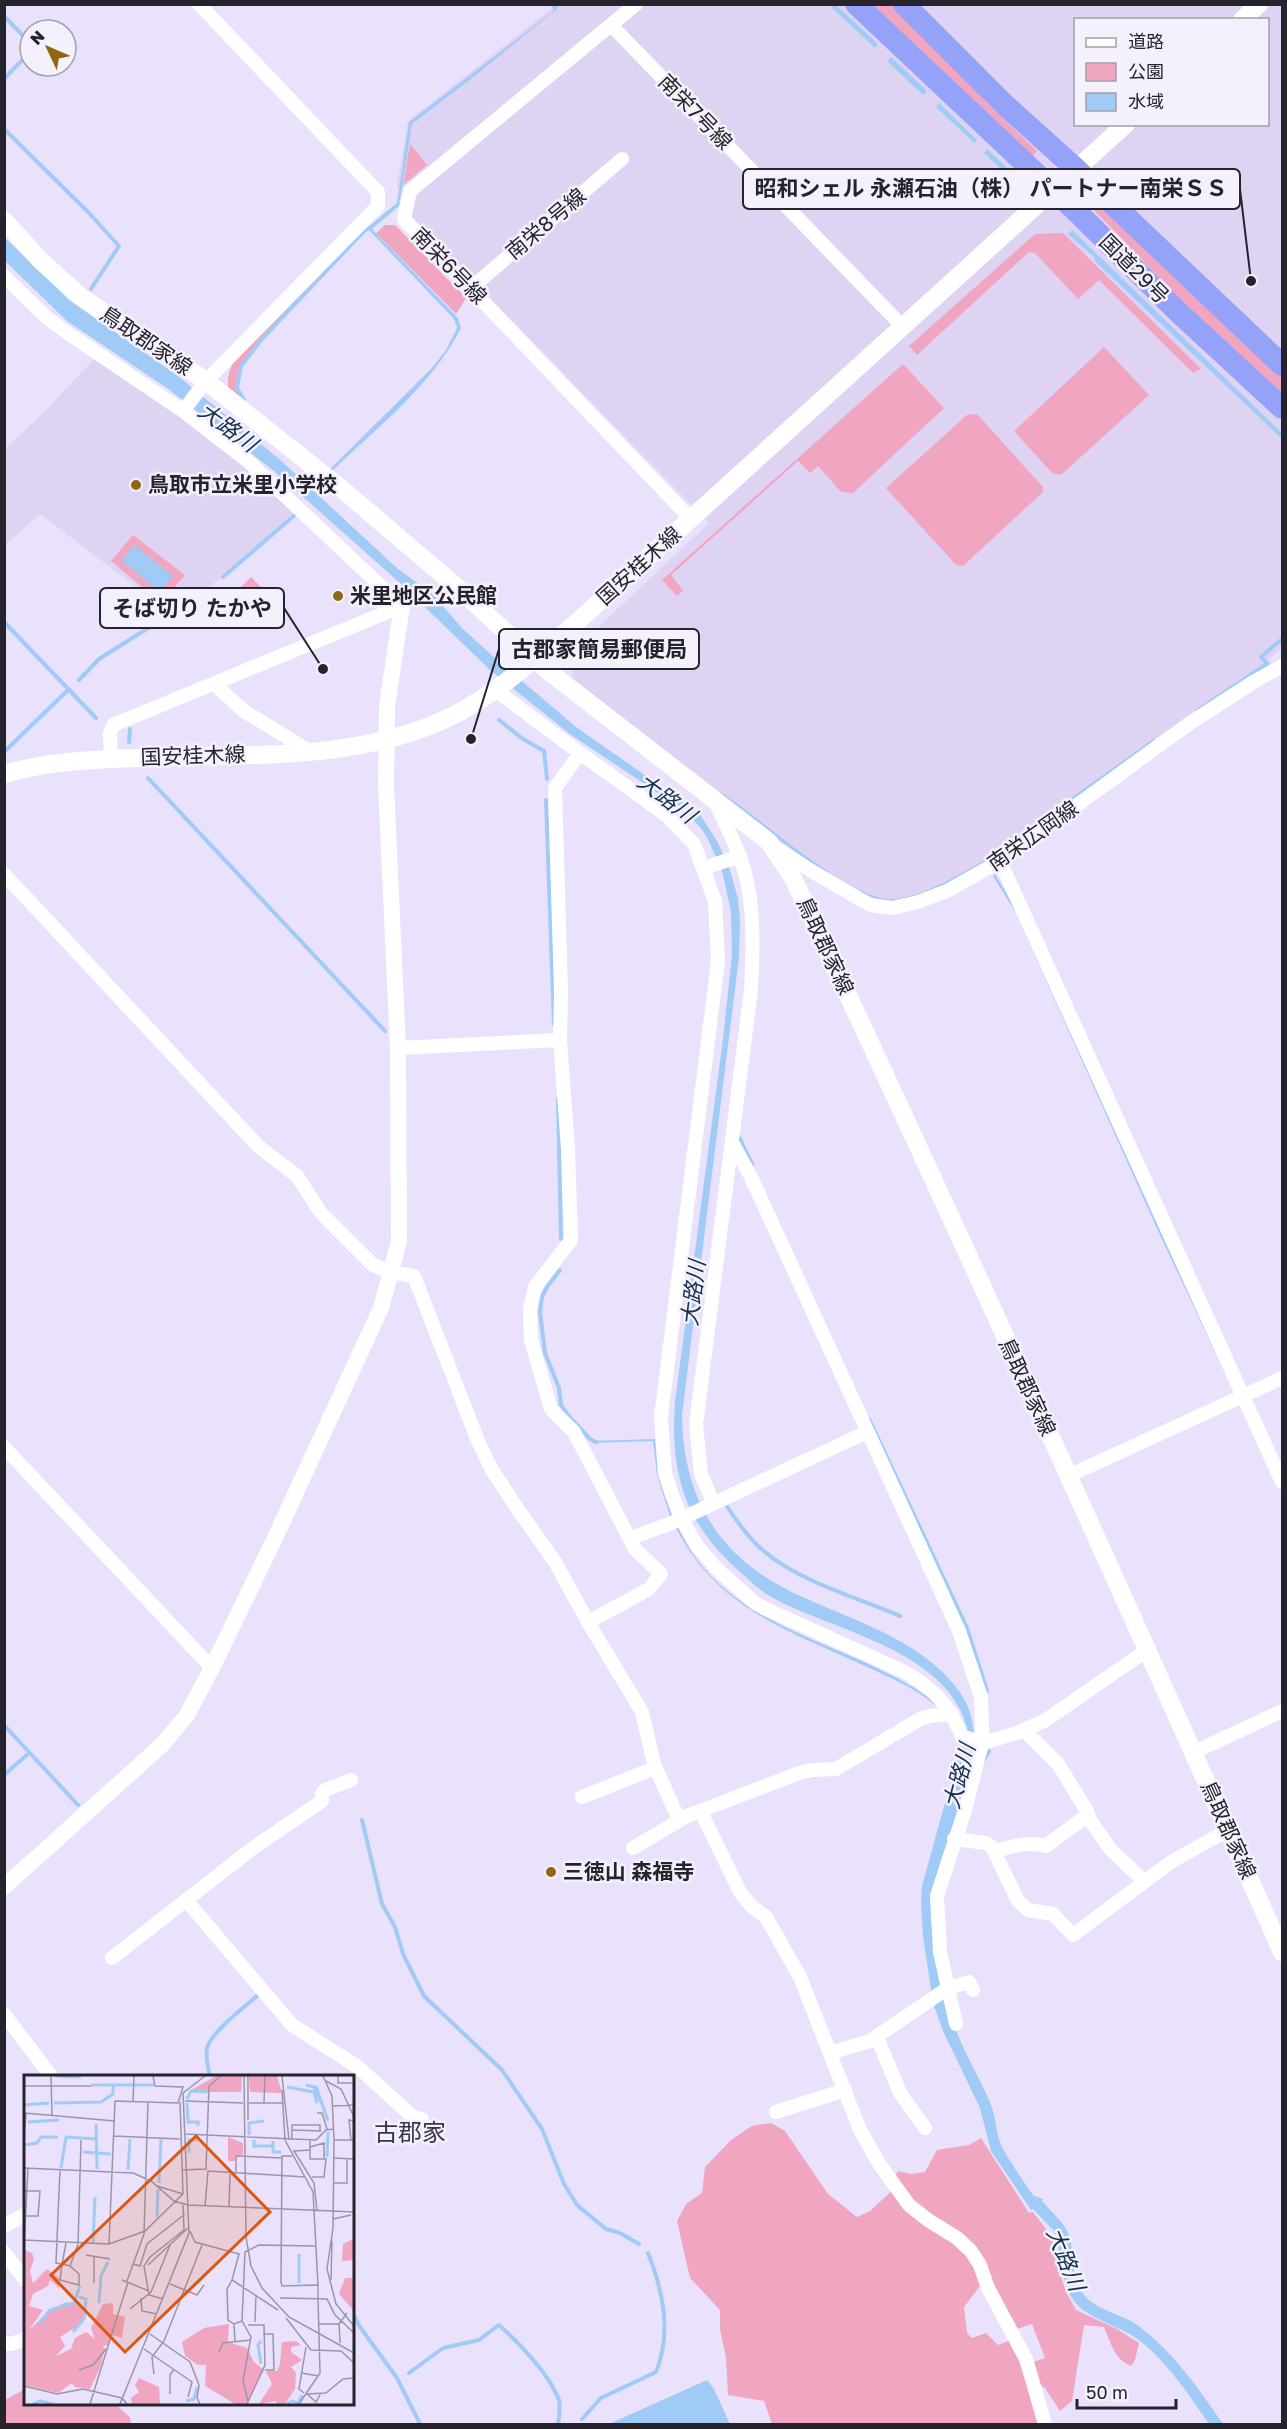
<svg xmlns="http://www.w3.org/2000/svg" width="1287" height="2429" font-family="'Golos Text','Noto Sans JP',sans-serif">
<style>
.built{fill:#dfd3f4;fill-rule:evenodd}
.green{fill:#f0a5c0}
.water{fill:#9fcbf6}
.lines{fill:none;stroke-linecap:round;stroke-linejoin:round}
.stream{stroke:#9fcbf6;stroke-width:4}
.minor{stroke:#fff;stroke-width:14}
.tertiary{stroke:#fff;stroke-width:16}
.secondary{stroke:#fff;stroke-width:18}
.trunk{stroke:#94a2fa;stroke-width:22}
.poi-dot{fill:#926510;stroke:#f5f1fc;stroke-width:2}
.labels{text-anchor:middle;stroke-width:5;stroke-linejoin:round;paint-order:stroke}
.street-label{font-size:21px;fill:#26232c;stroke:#f5f1fc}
.poi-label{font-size:21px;font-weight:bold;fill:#26232c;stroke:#f5f1fc;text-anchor:start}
.water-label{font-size:22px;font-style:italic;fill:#12324e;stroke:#f5f1fc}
.quarter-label{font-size:24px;fill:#3b3348;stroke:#f5f1fc}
.inset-river{fill:none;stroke:#9fcbf6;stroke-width:3}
.inset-road{fill:none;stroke:#9c95a9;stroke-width:1.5}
.view{fill:#de560e;fill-opacity:0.15;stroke:#de560e;stroke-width:3}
.inset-edge{fill:none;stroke:#26232c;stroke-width:3}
.leader{fill:none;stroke:#26232c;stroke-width:2}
.callout-dot{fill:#26232c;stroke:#f5f1fc;stroke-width:2}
.callout{fill:#f5f1fc;stroke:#26232c;stroke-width:2}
.callout-label{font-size:22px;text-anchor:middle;font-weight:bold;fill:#26232c}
</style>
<rect width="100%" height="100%" fill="#eae1fc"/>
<path class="built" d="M556,5H1282V647L1269,659L1272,668L1040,829L944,889L881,905L819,873L572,678L576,648L709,523L412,218L397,185L408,121ZM1076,20H1268V124H1076Z
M95,358L151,395L248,468L294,509L293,514L205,591L156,621L134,585L40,514L5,545V449L46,410Z"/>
<path class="green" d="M870,5H892L951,60L984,100L1037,151L1030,159Z
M410,144L427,165L403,185Z
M1100,204L1275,370L1282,378V397L1176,295L1094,210Z
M367,225L261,338L240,365L236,388L242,400L228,388C227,375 230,368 236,358Z
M385,225H395L466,298L456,314L377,234L376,233Z
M1063,233L1201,369L1193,373L1099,280L1078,299L1035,253L1029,252L917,355L909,346L1035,234Z
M1104,347L1149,395L1061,475L1052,473L1014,431Z
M903,364L944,408L853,493L841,492L818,466L810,473L798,461L671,575L683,590L677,596L662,580Z
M977,414L1043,487V492L963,566L956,565L886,488L967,415Z
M133,535L185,575L161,603L111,561Z
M251,577L270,596L247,613L232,596Z
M771,2123L785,2131L828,2194L857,2217L870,2211L894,2189L963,2247L983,2282L964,2307L967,2333L972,2338L986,2333L998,2345L1013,2339L1042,2424H772L764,2401L728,2395L726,2358L720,2329V2310L690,2278L677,2221L686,2204L702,2193L705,2167L731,2140L752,2126Z
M981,2138L1029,2213L1033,2212L1056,2242L1060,2273L1066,2292L1076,2310L1117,2329L1139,2343L1135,2360L1131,2366C1114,2359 1111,2343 1104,2327L1084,2325L1072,2401L1060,2411L1045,2388L1038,2383L1030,2363L1045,2358L1032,2324L1014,2330L984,2268L926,2216L893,2180L898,2171L911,2174L925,2172L937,2150L969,2145Z
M25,2389L26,2404H115L130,2417L131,2424H5V2400Z"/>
<path class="water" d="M550,5H555L558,8L476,75L412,124L399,206L372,229L458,318L461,328C432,385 378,427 332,471L330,469L432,368L446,350L457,328L454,319L367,228L397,203L409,122L551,13L554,9Z
M829,5H836L878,44L875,48Z
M891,57L927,91L923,95L887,61Z
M939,103L977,140L974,143L936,107Z
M987,149L1024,184L1021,188L984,153Z
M1072,230L1282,433V439L1095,261V258L1068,234Z
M4,237L69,300L178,376L278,458L398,569L432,594L463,629L496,659L576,727L699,813L717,841L730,870L738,899L740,920L739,957L682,1415C683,1500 720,1559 798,1595C843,1616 891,1630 931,1662C947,1675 966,1695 971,1716C987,1779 935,1845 931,1908C930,1925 935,1943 939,1960C944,1980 947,2001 953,2021C962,2051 980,2077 991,2105C996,2118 996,2134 1002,2147C1006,2155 1029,2191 1034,2196C1037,2197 1040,2198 1043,2199L1042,2201C1050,2211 1063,2221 1068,2233C1076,2253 1069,2277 1084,2295C1097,2311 1124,2314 1140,2327C1175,2354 1198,2388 1223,2424H1209C1189,2395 1170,2366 1143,2343C1126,2329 1104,2324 1086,2312C1062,2297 1061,2264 1057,2238L1054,2231L1033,2209L1031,2210L991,2151L980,2108L943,2031L933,2003L923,1936L921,1903L922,1886L959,1752L968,1732C951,1651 836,1632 773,1598C760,1591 749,1580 738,1570C684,1522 670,1472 675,1402L723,1039L732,955L731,911L722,871L708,839L701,828L682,809L570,734L490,670L400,583L274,471L167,388L67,321L5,261Z
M134,545L173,576L160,592L122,561Z
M721,792C758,816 854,904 895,899C927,895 960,874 988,858L989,861C961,877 926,899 893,901C853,904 754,819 720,794Z
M995,874L1018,913L1161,1232L1234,1389L1233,1390L1159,1233L1016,913L993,876Z
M655,1439L658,1476L673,1518L671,1519L657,1475L653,1441L592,1443V1441Z
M678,1527C727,1635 853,1639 936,1703L935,1705C915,1688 891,1678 867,1667C790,1631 718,1610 676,1528Z
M707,2380L714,2389L730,2424H609Z"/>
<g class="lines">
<path class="stream" d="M4,16L30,43
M4,79L30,52
M4,129L87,211
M88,212L119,246L91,289
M174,349L183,355
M244,400L237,388L241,366L262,339L365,230L369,228
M223,577L296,514
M4,622L96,718
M79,680L99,659L205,592
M1197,711L1267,664L1261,657L1282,639
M499,720L523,739L544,751L547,779
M129,742L130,729
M4,752L69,689
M148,778L385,1031
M546,800L554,1024
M990,858L1154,741
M558,1099L561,1239
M737,1133L752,1164
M560,1270L547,1287L542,1297L540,1312L545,1353L559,1388L561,1405L568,1415L590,1439L596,1442
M869,1419L967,1628L987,1691
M724,1502C736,1520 748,1538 765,1552C797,1580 860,1599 900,1616
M4,1725L78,1805
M984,1760L989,1751
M4,1775L28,1754
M362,1820L382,1904L395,1927L403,1954L424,1996L502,2070L542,2129L564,2184L577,2205L606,2229L620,2233L639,2244
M210,2076C208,2067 205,2057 207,2048C211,2032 246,2006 258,1995
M352,2312L360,2327L397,2378L420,2424
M409,2373L443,2348L479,2340L499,2325C521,2345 548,2372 559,2400C561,2407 559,2417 558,2424
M582,2419L601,2398L656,2372C672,2332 663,2291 648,2253"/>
<path class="minor" d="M636,4L410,191L404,219L691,519
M612,26L903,327
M4,276L46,317L66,332L183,411L249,462L402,606L113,725L110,734L111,759
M471,288L622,159
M183,411L206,381L378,206V192L199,4
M214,684L244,711L309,751
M494,689L580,753L666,815L694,844L715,901L718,961L661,1417L665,1473L672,1495L683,1522L698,1547L717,1569L755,1603L764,1608L905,1672C935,1690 948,1704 962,1736L982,1743L1017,1733L1046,1720L1147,1650
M580,753L555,788L561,992L560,1040L568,1149L571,1240L535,1287L530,1309L531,1340L551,1409L574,1432L635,1549L661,1574L649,1589L588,1622
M775,847L810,870L870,905L892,908L918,902L947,891L1000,861L1190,723L1255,681L1282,666
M1000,861L1282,1482
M704,868L740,856
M4,874L258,1146L297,1176L321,1213L373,1265L390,1272L414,1276L478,1441L492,1470L517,1508L555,1562L588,1622L642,1712L654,1764L679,1820
M398,1048L560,1040
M732,1142L751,1177L959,1631L981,1697L982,1726V1743L965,1810L937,1896L940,1952L956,2024
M4,1447L212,1668
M1068,1476L1282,1378
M713,1502L701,1474L696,1424L751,990C753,951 755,904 743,866C736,844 725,824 716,803
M631,1538L674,1522L867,1432
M1024,1730L1058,1764L1087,1811L1090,1820L1111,1850L1144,1881
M1194,1752L1282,1711
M582,1797L655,1768
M701,1812L740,1892L751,1906L766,1917L800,1977L860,2130L880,2165L909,2205L928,2220L957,2238L971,2251L980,2265L988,2288L1026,2359L1045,2424
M954,1839L986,1843L992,1847L1018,1901L1028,1910L1053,1914L1073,1935L1171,1862L1228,1830
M633,1848L687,1816L799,1773L812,1770L836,1769L920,1719L930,1716L952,1714
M994,1852C1013,1846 1026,1841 1046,1846L1088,1815
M186,1900L292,2025L358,2067L413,2117L422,2119
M112,1958L253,1848L322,1801V1794L325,1790L351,1780
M4,2014L51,2076
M877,2037L900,2093L925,2128
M830,2053L870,2041L948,1988L969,1982L973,1990
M776,2112L845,2090
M4,2226L26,2214
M4,2252L26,2281
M4,2343L11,2344L26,2339"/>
<path class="tertiary" d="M4,1887L163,1744L187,1715L212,1668L274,1540L381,1308L399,1241L398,1048L386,785L387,706L402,606"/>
<path class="secondary" d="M1242,20L1259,4
M4,220L40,260L81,297L206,381L343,490L458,588L548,671L769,842L792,876C960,1232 1122,1592 1282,1952
M4,774C55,759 110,759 163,757C259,754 365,760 454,715C499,692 539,655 577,622L1126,124"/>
<path class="trunk" d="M856,4L1079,214L1176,310L1282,408
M904,4L1005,105L1076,169L1282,365"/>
</g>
<g class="poi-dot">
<circle cx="136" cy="485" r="6"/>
<circle cx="338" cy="596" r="6"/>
<circle cx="551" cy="1872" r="6"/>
</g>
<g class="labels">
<g class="street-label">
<text transform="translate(695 112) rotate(46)" y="7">南栄7号線</text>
<text transform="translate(546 224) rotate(-40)" y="7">南栄8号線</text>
<text transform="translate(449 266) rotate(46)" y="7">南栄6号線</text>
<text transform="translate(1134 269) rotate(45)" y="7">国道29号</text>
<text transform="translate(146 341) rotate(34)" y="7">鳥取郡家線</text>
<text transform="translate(639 566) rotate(-42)" y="7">国安桂木線</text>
<text transform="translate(193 756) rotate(-2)" y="7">国安桂木線</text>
<text transform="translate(1033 836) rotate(-35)" y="7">南栄広岡線</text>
<text transform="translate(825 946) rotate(65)" y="7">鳥取郡家線</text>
<text transform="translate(1027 1387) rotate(65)" y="7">鳥取郡家線</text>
<text transform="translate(1228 1830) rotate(66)" y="7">鳥取郡家線</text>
</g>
<g class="poi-label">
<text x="148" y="492">鳥取市立米里小学校</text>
<text x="350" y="603">米里地区公民館</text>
<text x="563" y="1879">三徳山 森福寺</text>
</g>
<g class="water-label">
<text transform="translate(228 427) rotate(36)" y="8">大路川</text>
<text transform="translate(667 798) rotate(37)" y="8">大路川</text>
<text transform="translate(693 1293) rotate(-83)" y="8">大路川</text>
<text transform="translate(959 1776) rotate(-75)" y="8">大路川</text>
<text transform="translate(1066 2259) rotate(68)" y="8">大路川</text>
</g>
<g class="quarter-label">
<text x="410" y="2141">古郡家</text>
</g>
</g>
<g transform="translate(24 2075)">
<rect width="330" height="330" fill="#eae1fc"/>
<path d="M192,1H218L217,17H167L162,25L167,15ZM225,1H253L258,18L226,17ZM204,62L219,68V80L211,81V86H204ZM327,165H330V185L318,186L319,169ZM1,175L8,178L10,184L6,196L9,208L23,194L36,204L35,213L26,205L24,211L9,219L5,231L19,235L5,255L27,235L40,228L55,227L60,238L59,248L36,262L41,271L32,281L47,274L51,263L62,257L71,264L67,253L79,229L89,228V239L101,242L98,263L89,260L84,270L78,271L81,273L76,293L66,314L51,312L48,308L34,318L0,310ZM321,203H330V236L315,219ZM205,249L204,267L223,273L230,287L240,295L222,329H211L181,311L182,290H174L161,281L158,267L180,253ZM272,266L277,270L267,272V277L278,285L267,292L272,298L271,314L261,329H253L252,326L235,329L248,309L242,296H253L256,289L258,267ZM115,303L135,312L136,329H108L107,323L115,317L111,310Z" fill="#f0a5c0"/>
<path class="inset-river" d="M31,1L57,2M67,10H130M282,10L290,12L298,29M292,11L304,46M263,12L290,17L293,28M163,24L167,16L184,17M30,28L77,27L89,19V11M163,28L164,47H174V51M0,30L25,28M4,47L35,45M72,49L73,94M225,60V48L240,46M230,65V71H249M249,66V77H257M0,70L13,68L17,62H34M59,77L87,79M165,78V65H171V61M303,82L304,57M37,93L42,62L73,64M104,95L106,64M135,108L137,64M133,142L134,114M69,168L71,122M275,179V208M75,228L77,201L84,187M15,248L26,235L50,228L56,211M49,257L60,244L62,224L55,222M237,289L234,270L237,266M162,326L170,324L173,312M9,329L16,326L30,329M263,329L268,326L274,328L278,320"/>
<path class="inset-road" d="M27,1L28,41M220,1L222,162L227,191L238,213L265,242L330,278M258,1L265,65M299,1L308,21L310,65L309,153L303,194L312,229L330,251M314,1V8H330M302,6L317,14L330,42M0,11H67M258,15L261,65L289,117L294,210M161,26L219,28M109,27L110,1M156,27L159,119M225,28H259M240,28L241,1M309,31L330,30M0,38L91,46M293,38H298L303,54M224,45V1M268,55L297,56M160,59L292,65L302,55L310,54M0,61L2,39M90,61L156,64M268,65V50H296V56M286,65V84H302L300,102H288M310,65H330M327,65L325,45L330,46M286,72L300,68V84M286,75L270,76L290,108L293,136M268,81H258L257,207L258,211L294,210V224L296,298L275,329M310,83L330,84M0,93L109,98L127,106L150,126L164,130L309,136M36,95L32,187V188L38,189L46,191L55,199V210L36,205L38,189M158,95L182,94L185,11L197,1M212,99V81L258,83M310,108H323V84M133,111L159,119M0,116H16L14,141H2M181,131L184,96L281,102M205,133L206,99M309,136L330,137M309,144L327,140M166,156L171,167L215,179L208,205L254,235M0,165L85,169L121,156L159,119M85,169L91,26L154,28L159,12L131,11L129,1M0,171L4,93M62,180L86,184M70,181V208M38,189L42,168M109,189L116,191L123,169L161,139M124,190L164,153M46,191L54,169L57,65M98,205L125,216M208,205L203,214L204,245L210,249L218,246M307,205L308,166M103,206L120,159L124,27M146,209L173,220L180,210M117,223L118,236L133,239M256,223L303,224L311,240L330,258M139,224L125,220L120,191L126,182L160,155L159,130M106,234L127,217L146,170M262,243L287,275L317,276L330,288M218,246L221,177L235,170L291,171M218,246L227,262L219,306L224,326M231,247L232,220M315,248L316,268M210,249L211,267M295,249H315L323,238M126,259L166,287L175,310L173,323L176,329M239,259H249L250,295H241M120,274L168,307L164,322M195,277L199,268L227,265M55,295L69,290L82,274M277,298L295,301M130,299L128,282L140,266L178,170M0,311L33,319L59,314L98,323L103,329M280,318L275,314L282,272M146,319V300L150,294M283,319L302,318L319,304L330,303M283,319L292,327L297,318M66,329L104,207M96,329L165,158L159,18L181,1M223,329L241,290L240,250H224"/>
<path class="view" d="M172,61L246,137L101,277L27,200Z"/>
<rect width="330" height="330" class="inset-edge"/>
</g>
<path class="leader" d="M1251 281L1240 189M323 669L284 608M471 739L499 649"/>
<g class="callout-dot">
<circle cx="1251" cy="281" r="6"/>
<circle cx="323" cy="669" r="6"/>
<circle cx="471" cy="739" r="6"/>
</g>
<g class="callout">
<rect x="743" y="169" width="497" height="40" rx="6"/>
<rect x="100" y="588" width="184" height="40" rx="6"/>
<rect x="499" y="629" width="200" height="40" rx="6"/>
</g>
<g class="callout-label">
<text x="991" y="196">昭和シェル 永瀬石油（株） パートナー南栄ＳＳ</text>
<text x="192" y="616">そば切り たかや</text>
<text x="599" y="657">古郡家簡易郵便局</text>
</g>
<rect width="1287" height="2429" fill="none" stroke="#26232c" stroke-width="12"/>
<rect x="1074" y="18" width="195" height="108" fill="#f5f1fc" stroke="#a29fa9" stroke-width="1.5"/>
<rect x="1086" y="38" width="30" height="9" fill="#ffffff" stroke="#a29fa9" stroke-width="1.5"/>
<text x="1128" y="48" font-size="18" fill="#26232c">道路</text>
<rect x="1086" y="63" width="30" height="18" fill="#f0a5c0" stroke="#a29fa9" stroke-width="1.5"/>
<text x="1128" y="78" font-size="18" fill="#26232c">公園</text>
<rect x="1086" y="93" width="30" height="18" fill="#9fcbf6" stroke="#a29fa9" stroke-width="1.5"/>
<text x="1128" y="108" font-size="18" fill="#26232c">水域</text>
<g transform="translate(48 48) rotate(314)"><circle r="28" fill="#f5f1fc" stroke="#a29fa9" stroke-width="1.5"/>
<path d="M0-4.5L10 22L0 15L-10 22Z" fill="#926510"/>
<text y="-9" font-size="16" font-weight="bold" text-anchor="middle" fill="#26232c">N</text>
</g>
<path d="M1077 2399v9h99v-9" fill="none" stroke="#26232c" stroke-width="3"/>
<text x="1086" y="2399" font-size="18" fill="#26232c" stroke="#f5f1fc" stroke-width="4.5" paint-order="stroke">50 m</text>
</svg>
